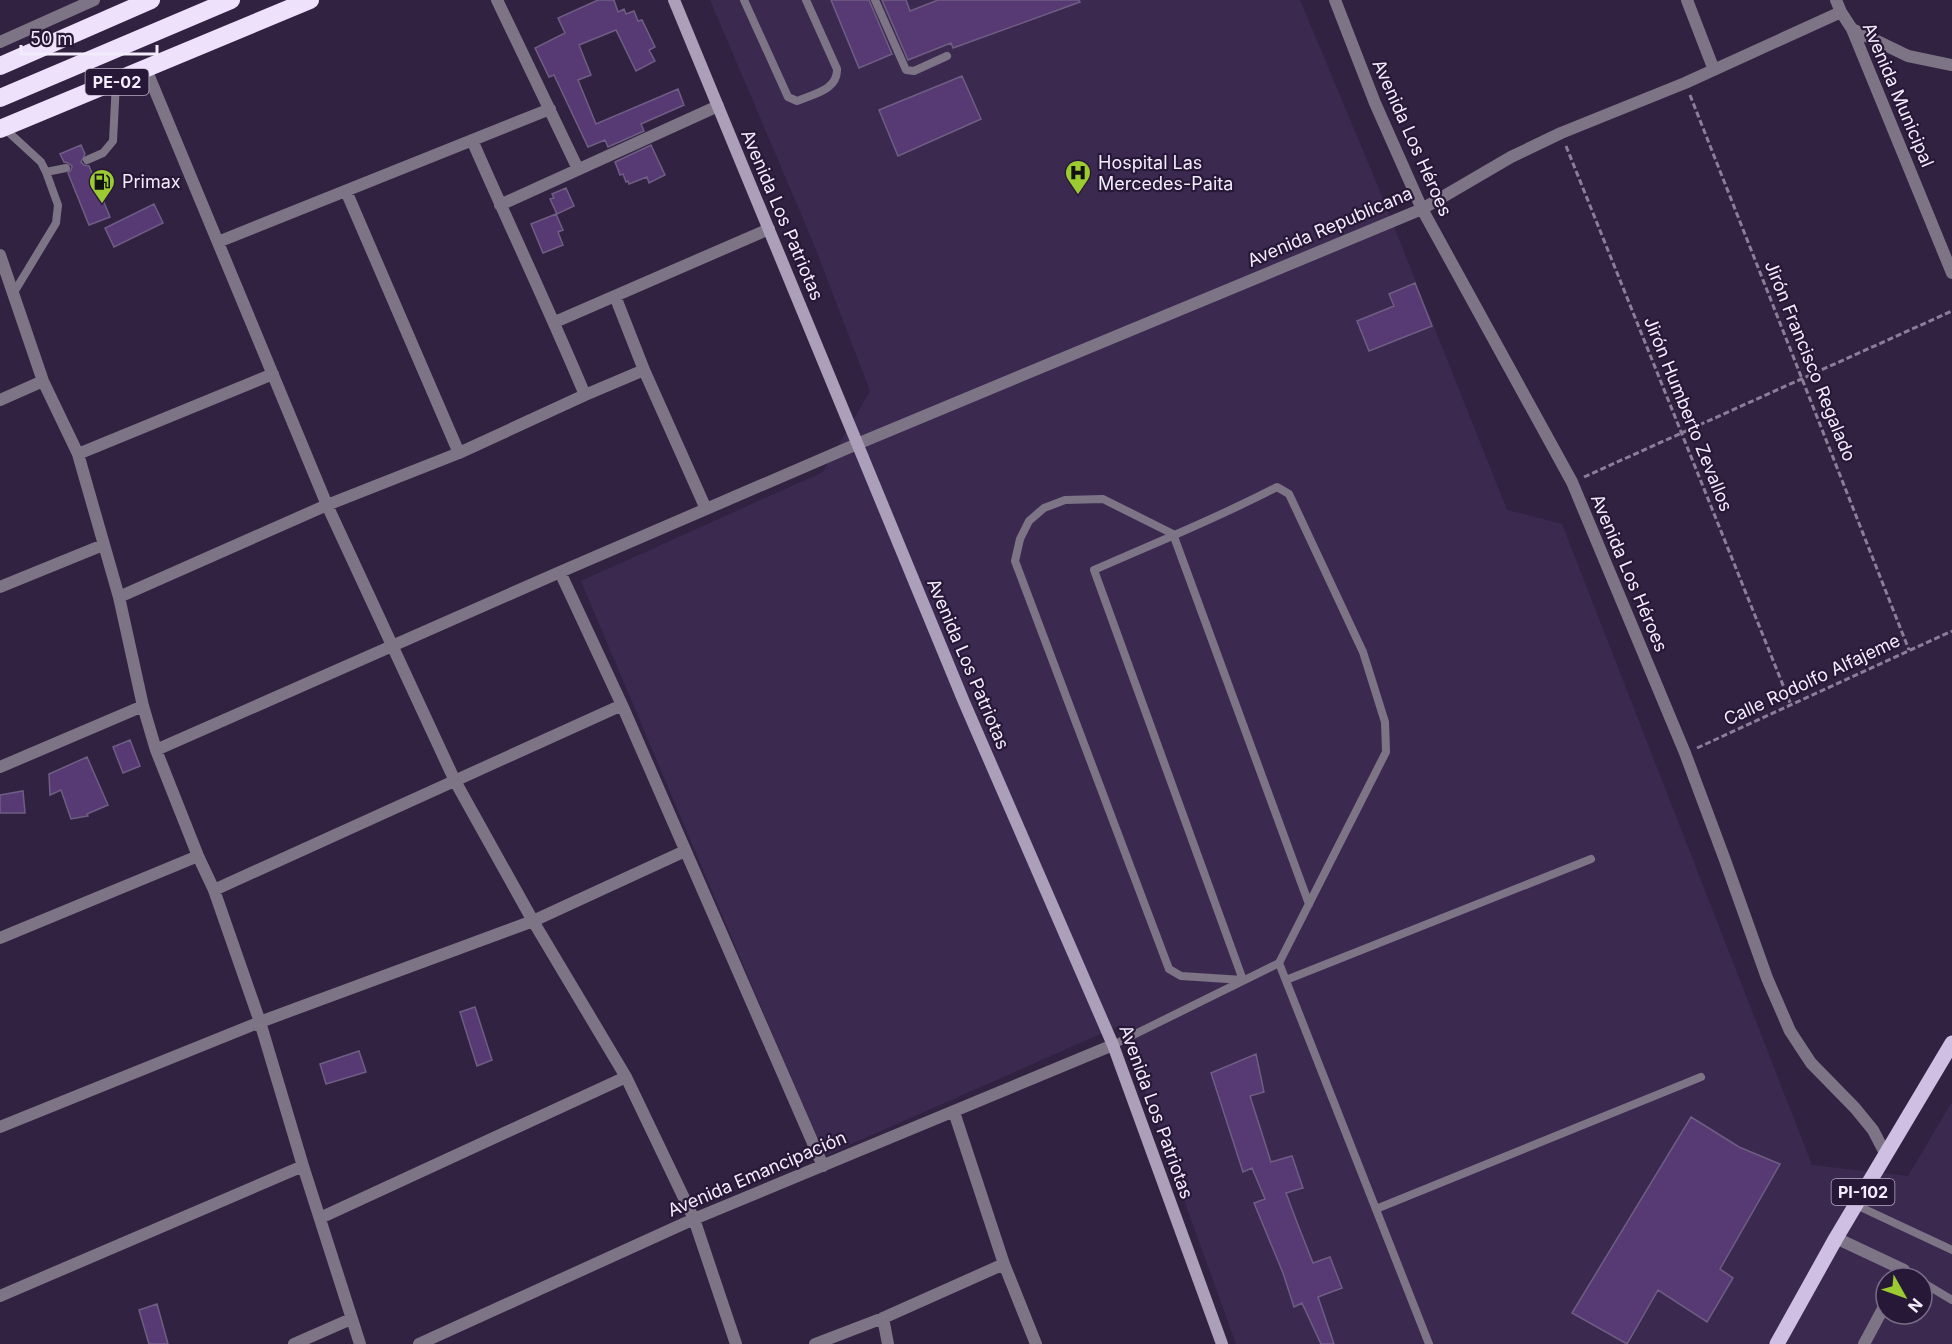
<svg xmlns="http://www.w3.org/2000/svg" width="1952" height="1344" font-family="Inter,sans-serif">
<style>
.built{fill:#3c2950;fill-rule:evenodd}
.building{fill:#573a73;stroke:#6f5e83;stroke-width:1.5}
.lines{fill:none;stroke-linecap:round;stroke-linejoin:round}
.path{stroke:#8a7e98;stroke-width:3;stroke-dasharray:6 3;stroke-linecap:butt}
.lane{stroke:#7d7586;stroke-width:8}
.street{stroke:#7d7586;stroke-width:12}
.secondary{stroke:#ab9fba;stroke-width:12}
.primary{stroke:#cfc0e3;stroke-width:15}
.highway{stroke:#ede1fb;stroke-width:18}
.labels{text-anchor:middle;stroke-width:4.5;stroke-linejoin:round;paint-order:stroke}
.shield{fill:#281838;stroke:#b6acc2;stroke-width:1.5}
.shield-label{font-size:16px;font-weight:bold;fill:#f3ecfd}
.street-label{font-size:18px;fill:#f3ecfd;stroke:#281838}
.poi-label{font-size:18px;fill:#f3ecfd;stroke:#281838;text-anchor:start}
</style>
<rect width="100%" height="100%" fill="#322242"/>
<path class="built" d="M710,0H1300L1379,189L1507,510L1562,524L1812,1165L1908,1176L1952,1102V1344H1236L1121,1025L824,1156L581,581L823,472L870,391L813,242ZM1886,1278H1922V1314H1886Z"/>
<path class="building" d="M598,0H614L618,12L624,9L626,14L634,11L638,21L642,20L655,47L649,50L655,61L636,71L616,30L579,45L591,75L578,80L596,124L678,89L684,105L641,124L644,131L608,147L605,140L588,147L554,75L549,77L535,48L565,33L558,18Z
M831,0H869L892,54L859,68Z
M882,0H906L910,11L938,0H1079L1080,2L953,48L951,43L908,60Z
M962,76L981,119L898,156L879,110Z
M81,145L85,154L81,162L84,165L89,166L110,217L89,225L68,173L71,170L72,166L68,163L64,162L60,154Z
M651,145L665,175L649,183L647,177L629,184L628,181L626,182L623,174L620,175L615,162Z
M566,188L574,206L557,214L550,199L554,198L552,194Z
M154,204L163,223L114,247L105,228Z
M556,214L563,230L558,232L563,245L543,253L531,224Z
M1415,283L1432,326L1369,351L1357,321L1394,306L1389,294Z
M130,740L140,766L123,773L113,747Z
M87,757L108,805L87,814L88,816L71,819L61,790L50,795L49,774Z
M23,791L25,813H0V795Z
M475,1007L492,1060L477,1066L460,1012Z
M359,1051L366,1072L326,1084L320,1064Z
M1256,1054L1264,1092L1250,1096L1271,1162L1292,1156L1303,1188L1286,1193L1298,1225L1313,1263L1330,1257L1342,1288L1318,1297L1334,1344H1321L1302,1303L1294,1307L1283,1273L1254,1203L1265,1199L1252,1168L1243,1172L1211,1073Z
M1691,1117L1739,1147L1780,1164L1720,1269L1733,1278L1707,1322L1658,1290L1627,1344L1572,1313Z
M157,1304L168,1344H149L139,1310Z"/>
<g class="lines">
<path class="path" d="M1690,95L1909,650
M1566,146L1791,705
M1584,477L1952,311
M1697,748L1952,631"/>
<path class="lane" d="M744,0L788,97L797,101C813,94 838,90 837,69L806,0
M875,0L906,70L914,71L947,56
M4,128L41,162L46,172L66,168
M87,160L103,153L113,141L116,82
M13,294L56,223L58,205L46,172
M1279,963L1429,1344
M1286,980L1591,859
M1113,1045L1279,963L1386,752L1385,722L1363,652L1289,494L1277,487C1218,518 1155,543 1094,570L1243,980L1181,976L1169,969L1015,561L1020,539L1029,521L1044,508L1065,500L1103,499L1173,534L1309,904
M1856,1205L1952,1250
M1376,1209L1701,1077
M1904,1270L1916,1278
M1922,1282L1952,1300"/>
<path class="street" d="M497,0L578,169
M1335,0L1375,103L1422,209L1572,482L1685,753L1725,860L1767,978L1790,1031L1811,1063L1855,1108L1873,1130L1886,1155
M1687,0L1714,70
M1836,0L1841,12L1852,29L1952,273
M1852,29L1908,56L1952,65
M0,42L94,0
M146,69L327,505L455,781L533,921L626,1077L694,1219L736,1344
M472,140C509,225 549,309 585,395
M346,191L459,453
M500,205L718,106
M218,242L550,109
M0,255L43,381L78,454L119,597L143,706L156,750L198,856L214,890L260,1022L303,1166L360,1344
M615,296L644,370L706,509
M555,322L769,229
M0,400L43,381
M78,454L273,374
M560,572L622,705L823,1166
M0,587L103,545
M119,597L327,505L459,453L585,395L644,370
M156,750L560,572L857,444L1422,209L1511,157L1561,133L1685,83L1841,12
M0,767L143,706
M214,890L622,705
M0,938L198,856
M954,1112L1004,1264L1036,1344
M0,1127L260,1022L533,921L685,851
M320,1218L626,1077
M1836,1238L1904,1270L1899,1278
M0,1296L303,1166
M883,1318L888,1344
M294,1344L351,1319
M419,1344L694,1219L1113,1045
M815,1344L883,1318L1004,1264
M1864,1344L1886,1303"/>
<path class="secondary" d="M674,0L964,702L1113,1045L1222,1344"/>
<path class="primary" d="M1777,1344L1836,1238L1952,1043"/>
<path class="highway" d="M0,66L151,0
M0,98L231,0
M0,129L310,0"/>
</g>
<defs>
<symbol id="hospital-pin" viewBox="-11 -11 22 30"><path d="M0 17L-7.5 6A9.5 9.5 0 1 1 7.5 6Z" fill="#9cca31" stroke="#281838"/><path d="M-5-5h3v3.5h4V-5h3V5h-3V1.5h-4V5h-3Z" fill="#111"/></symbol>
<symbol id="fuel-pin" viewBox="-11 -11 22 30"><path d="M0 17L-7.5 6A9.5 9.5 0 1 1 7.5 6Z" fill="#9cca31" stroke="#281838"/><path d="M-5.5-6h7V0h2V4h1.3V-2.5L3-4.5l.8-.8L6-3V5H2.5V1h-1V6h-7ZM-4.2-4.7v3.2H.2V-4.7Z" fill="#111"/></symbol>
</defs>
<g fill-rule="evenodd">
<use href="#hospital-pin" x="1063" y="158" width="30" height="40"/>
<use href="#fuel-pin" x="87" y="167" width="30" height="40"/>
</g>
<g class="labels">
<g class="shield">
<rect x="85.5" y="69" width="63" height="26" rx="4.5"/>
<rect x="1831.5" y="1179" width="63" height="26" rx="4.5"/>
</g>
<g class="shield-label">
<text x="117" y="88">PE-02</text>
<text x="1863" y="1198">PI-102</text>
</g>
<g class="street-label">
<text transform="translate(1898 95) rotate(67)" y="6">Avenida Municipal</text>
<text transform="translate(1412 138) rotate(66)" y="6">Avenida Los Héroes</text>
<text transform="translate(782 215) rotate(67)" y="6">Avenida Los Patriotas</text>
<text transform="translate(1330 227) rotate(-23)" y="6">Avenida Republicana</text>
<text transform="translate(1810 361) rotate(68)" y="6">Jirón Francisco Regalado</text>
<text transform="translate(1688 414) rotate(68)" y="6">Jirón Humberto Zevallos</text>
<text transform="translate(1629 573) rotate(67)" y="6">Avenida Los Héroes</text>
<text transform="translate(968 664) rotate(67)" y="6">Avenida Los Patriotas</text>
<text transform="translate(1812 680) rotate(-25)" y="6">Calle Rodolfo Alfajeme</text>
<text transform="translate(1156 1112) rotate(70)" y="6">Avenida Los Patriotas</text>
<text transform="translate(757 1174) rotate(-23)" y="6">Avenida Emancipación</text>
</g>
<g class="poi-label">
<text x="1098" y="169">Hospital Las<tspan x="1098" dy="21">Mercedes-Paita</tspan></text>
<text x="122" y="188">Primax</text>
</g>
</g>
<g transform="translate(1904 1296) rotate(130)"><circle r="28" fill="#281838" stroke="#796d87" stroke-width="1.5"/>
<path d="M0-4.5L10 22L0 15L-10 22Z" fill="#9cca31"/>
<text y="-9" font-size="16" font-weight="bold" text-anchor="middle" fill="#f3ecfd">N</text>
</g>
<path d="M21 45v9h136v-9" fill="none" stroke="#f3ecfd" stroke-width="3"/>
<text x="30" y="45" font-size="18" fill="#f3ecfd" stroke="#281838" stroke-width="4.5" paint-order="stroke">50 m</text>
</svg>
